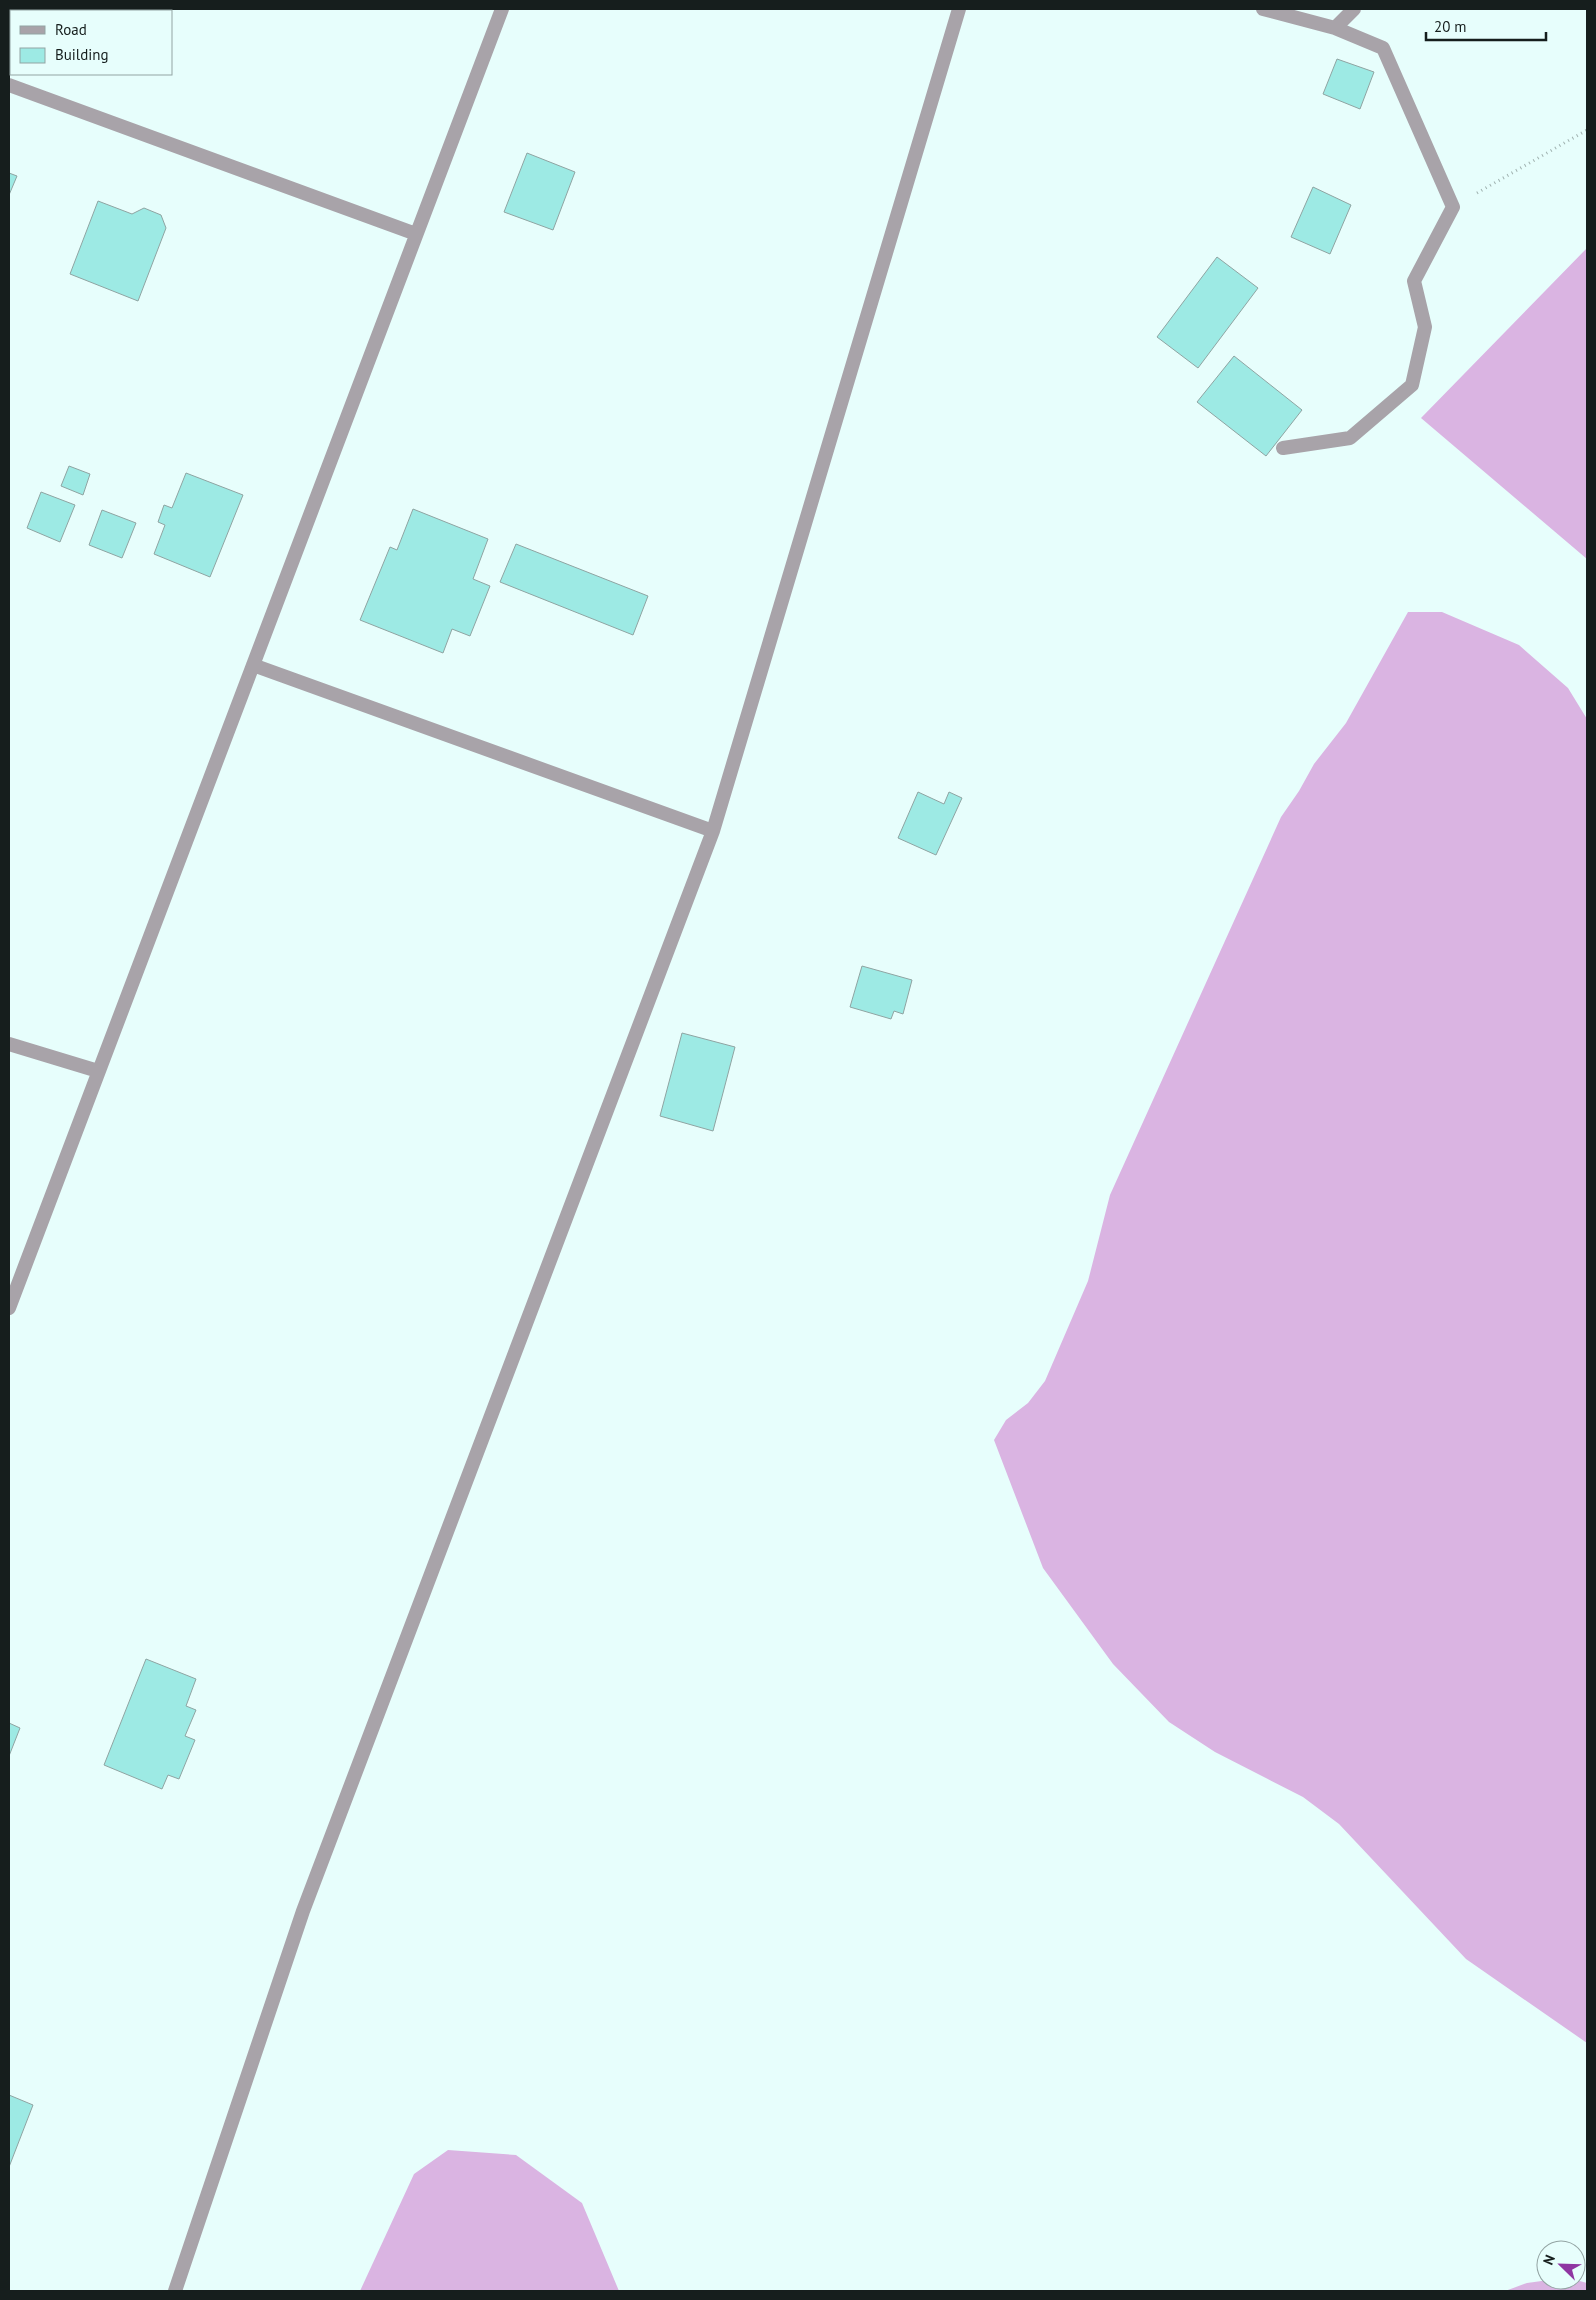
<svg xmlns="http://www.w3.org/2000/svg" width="1596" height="2300" font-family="'PT Sans',sans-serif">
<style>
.forest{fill:#dab4e2}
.building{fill:#9deae4;stroke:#8fa4a2}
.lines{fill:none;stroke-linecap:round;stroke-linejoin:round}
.path{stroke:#a0b2b0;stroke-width:3;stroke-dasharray:1 4;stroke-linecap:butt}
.service{stroke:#a8a3a9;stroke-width:14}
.minor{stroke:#a8a3a9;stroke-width:14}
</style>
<rect width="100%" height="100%" fill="#e7fefc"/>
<path class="forest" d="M1587,248V559L1421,418Z
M1408,612H1442L1519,645L1568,688L1587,719V2043L1466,1959L1339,1824L1303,1797L1215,1752L1169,1722L1113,1664L1043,1568L994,1440L1006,1420L1028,1403L1045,1381L1088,1281L1110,1195L1281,817L1299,791L1314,764L1346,723Z
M448,2150L516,2155L582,2203L619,2291H360L414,2174Z
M1549,2280H1576L1587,2283V2291H1505L1527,2283Z"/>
<path class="building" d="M1337,59L1374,72L1360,109L1323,94Z
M527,153L575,172L553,230L504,212Z
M9,173L17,176L9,195Z
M1313,187L1351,205L1330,254L1291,237Z
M98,201L132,214L144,208L161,215L166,228L138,301L70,274Z
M1217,257L1258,288L1198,368L1157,337Z
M1234,356L1302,410L1266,456L1197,402Z
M69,466L90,474L83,495L61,486Z
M186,473L243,495L210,577L154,554L165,525L158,522L164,505L172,508Z
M41,492L75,505L60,542L27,528Z
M413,509L488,539L473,579L490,586L470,636L452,629L443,653L360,620L390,547L397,550Z
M102,510L136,523L122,558L89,545Z
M516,544L648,596L633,635L500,582Z
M918,792L944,804L949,792L962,798L936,855L898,838Z
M862,966L912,980L903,1014L894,1011L891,1019L850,1007Z
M682,1033L735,1047L713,1131L660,1116Z
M146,1659L196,1679L186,1706L196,1710L185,1736L195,1740L179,1779L168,1775L162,1789L104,1765Z
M9,1723L20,1728L9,1756Z
M9,2095L33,2105L9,2167Z"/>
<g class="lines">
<path class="path" d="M1477,193L1587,130"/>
<path class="service" d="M1263,9L1335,28
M1283,448L1350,438L1412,385L1425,327L1414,281L1453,207L1383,48L1335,28L1354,9"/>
<path class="minor" d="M9,85L416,234
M253,665L713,831
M9,1044L98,1071
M9,1308L502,9
M175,2291L303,1911L713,831L959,9"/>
</g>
<rect width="1596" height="2300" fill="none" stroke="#161e1d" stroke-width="20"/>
<rect x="10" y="10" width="162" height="65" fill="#e7fefc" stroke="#93a4a3"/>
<rect x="20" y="26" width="25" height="8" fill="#a8a3a9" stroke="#93a4a3"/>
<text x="55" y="35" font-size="15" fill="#161e1d">Road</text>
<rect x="20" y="48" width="25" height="15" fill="#9deae4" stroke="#93a4a3"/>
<text x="55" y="60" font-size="15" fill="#161e1d">Building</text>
<g transform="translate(1561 2265) rotate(293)"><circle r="24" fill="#e7fefc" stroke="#93a4a3"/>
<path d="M0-4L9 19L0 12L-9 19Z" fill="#8f36a2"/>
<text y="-8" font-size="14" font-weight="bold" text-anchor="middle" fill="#161e1d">N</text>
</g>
<path d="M1426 32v8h120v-8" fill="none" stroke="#161e1d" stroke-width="2.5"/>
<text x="1434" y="32" font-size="15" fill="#161e1d" stroke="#e7fefc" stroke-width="4" paint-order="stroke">20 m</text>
</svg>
